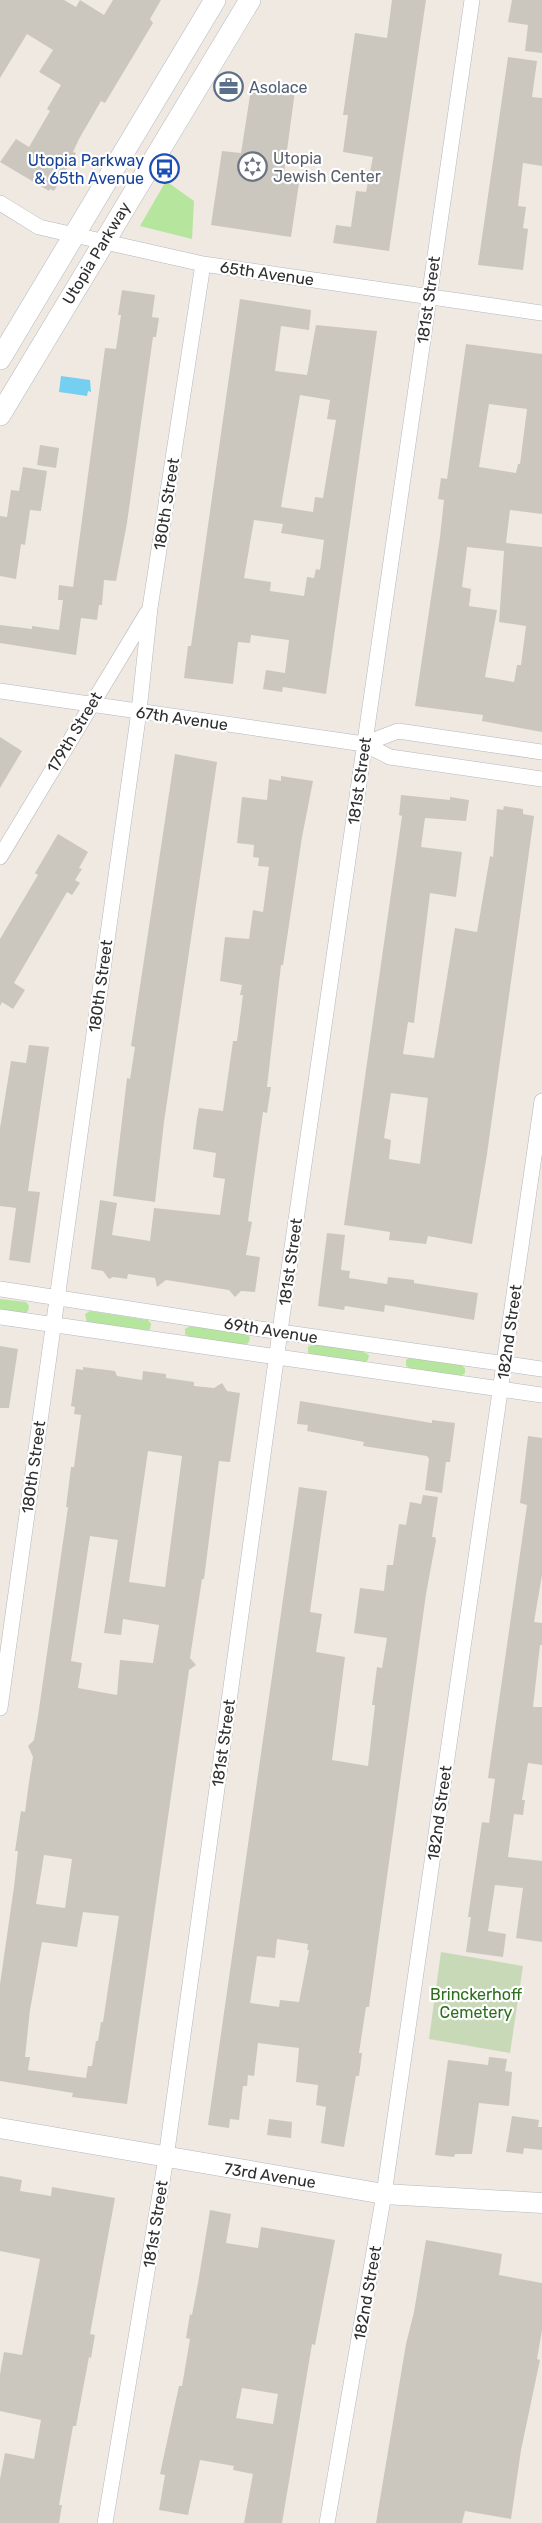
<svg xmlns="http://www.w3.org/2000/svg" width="542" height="2523" font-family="Rubik,sans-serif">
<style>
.green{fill:#b6e59e}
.cemetery{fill:#c8d9b8}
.water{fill:#75cff0}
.building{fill:#cbc7bf;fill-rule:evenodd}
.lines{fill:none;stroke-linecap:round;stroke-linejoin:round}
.minor-casing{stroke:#b4b7c1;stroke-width:16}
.tertiary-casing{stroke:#b4b7c1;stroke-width:21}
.secondary-casing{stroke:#b4b7c1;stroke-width:22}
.minor{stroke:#fff;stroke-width:15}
.tertiary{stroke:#fff;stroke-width:20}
.secondary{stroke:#fff;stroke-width:21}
.labels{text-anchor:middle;stroke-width:4.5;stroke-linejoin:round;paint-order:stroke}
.service-label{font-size:16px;fill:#4e5e75;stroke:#fff;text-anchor:start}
.worship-label{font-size:16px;fill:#5b616d;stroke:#fff;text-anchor:start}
.transit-label{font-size:16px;fill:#164399;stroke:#fff;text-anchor:end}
.street-label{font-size:16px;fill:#2e2e2e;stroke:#fff}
.park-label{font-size:16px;fill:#2c6e1b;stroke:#fff}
</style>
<rect width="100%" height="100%" fill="#efe9e1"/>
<path class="green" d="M166,181L194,201L192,239L140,226Z
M0,1299L26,1302L29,1306L28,1311L24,1314L0,1310Z
M90,1311L148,1320L151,1324L150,1329L146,1332L87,1323L85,1314Z
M190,1326L244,1333L250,1337L249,1342L245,1346L188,1337L185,1334V1329Z
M313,1344L362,1351L369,1355L368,1360L363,1363L311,1356L308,1352V1347Z
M410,1357L460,1364L465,1368V1373L461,1376L409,1369L406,1365V1360Z"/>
<path class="cemetery" d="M441,1952L523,1966L510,2053L429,2039Z"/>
<path class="water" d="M61,376L90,380L91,392L88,391L87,396L59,392Z"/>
<path class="building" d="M0,0H64L76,7L80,0L104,15L113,0H161L150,19L153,23L105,103L101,101L79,139L73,152L76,153L54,191L50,189L49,191L0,162L16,139L29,147L50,111L47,109L61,85L39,72L53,50L27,34L0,78Z
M392,0H426L389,251L333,243L336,225L351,227L356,191L366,192L373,157L343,152L348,115H343L355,33L387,38Z
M512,0H542V53L525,51L528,25L508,22Z
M508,57L537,61L532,97L542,98V166L523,163L518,206L526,207L523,228L528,229L523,270L478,265Z
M252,83L295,91L283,180L299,183L291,237L211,225L222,151L241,153Z
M122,290L155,295L152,317L159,318L156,337H153L127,523L116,581L104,580L102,605H99L97,620L81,618L76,655L0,643V625L32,629V626L59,630L63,600H58L59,585L73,587L105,348L116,349L121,315H118Z
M240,299L311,310L309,330L281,326L275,371L307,375L316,325L377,331L326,694L283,687L282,692L263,689L266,670L285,673L289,640L251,635L250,643L238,642L233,684L184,678L188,646H191ZM300,395L330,400L327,419L336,420L323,498L315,497L313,512L281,507ZM254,520L283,524L281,533L324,540L320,570L316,569L314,578L307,577L304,596L270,591L271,582L244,578Z
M466,344L542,354V514L510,510L506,543L542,547V732L482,721L483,715L415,706L440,537L444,500L438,499L441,478L447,479ZM489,404L527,409L520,464H518L516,473L479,467ZM467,547L504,551L499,622L526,626L521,665H517L514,682L485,677L497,610L469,606L471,589L462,587Z
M40,445L59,448L56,468L37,465Z
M23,467L47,471L41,511L30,510L25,545L21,544L16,579L0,576V516L7,517L11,490L19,491Z
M0,737L22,751L0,788Z
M175,754L217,762L164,1122L155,1202L113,1196L127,1078L130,1079L135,1047L131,1046Z
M281,776L313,781L302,837L283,965H281L267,1087H271L267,1113L263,1112L248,1221L252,1222L246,1255L260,1257L255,1292L241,1291L235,1297L229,1290L166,1280L157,1287L155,1278L128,1274L127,1279L113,1277L109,1279L103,1271L91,1269L100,1200L117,1203L112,1235L150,1241L154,1208L220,1215L225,1179L213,1177L216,1153L193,1149L197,1118L199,1108L223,1111L233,1041H237L243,995H240L242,985L220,981L225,937L249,939L253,910L263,912L269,867L258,866L259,858L253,857L254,845L237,843L242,797L267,800L269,779L281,781Z
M401,795L450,800V797L469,800L466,821L425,818L421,847L462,852L456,897L430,893L414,1023L408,1022L403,1054L434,1058L455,928L477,932L490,856L493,857L497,809L503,810L504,806L523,809V814L534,816L487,1154L472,1244L428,1236L426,1244L389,1240L390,1232L344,1225L402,816L399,815ZM391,1093L428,1098L420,1164L389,1159L391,1140L384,1138Z
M58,834L88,852L79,868L82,869L75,880L80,883L72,895L67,892L14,983L25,990L13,1009L2,1002L0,1006V939L38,875L35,873Z
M29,1045L49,1047L28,1191L40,1192L30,1263L9,1260L16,1208L0,1206V1128L11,1061L26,1063Z
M327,1233L345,1235L341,1270L350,1271L349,1278L387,1284L388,1277L414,1280V1283L478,1293L474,1320L385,1305L384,1312L345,1306L344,1310L318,1306Z
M0,1346L18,1349L9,1408H0Z
M83,1367L115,1371L117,1376L142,1380L143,1371L166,1374V1378L194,1382V1386L214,1388L222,1383L227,1391L240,1393L230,1462L219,1461L204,1579H202L190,1658L196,1665L189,1670L127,2104L72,2097L73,2093L0,2081V1984L14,1887L18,1851H15L21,1811L25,1812L29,1782L33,1757L28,1746L34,1740L38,1716L68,1507H66L71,1467H74L81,1415L74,1414L75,1407L71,1406L76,1369L83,1370ZM148,1451L182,1456L165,1587L129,1582ZM90,1536L118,1540L104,1633L121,1635L123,1619L159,1625L153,1663L120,1660L117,1695L78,1688L82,1663L71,1661ZM44,1855L72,1859L65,1908L36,1904ZM83,1912L119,1916L103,2022H101L98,2041H96L92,2066H88L86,2078L28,2070L30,2057H25L30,2010L42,1942L77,1947Z
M300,1401L432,1423V1420L455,1423L450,1462H446L442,1493L425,1490L429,1459L427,1456L363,1446L364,1442L307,1431L308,1425L297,1424Z
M528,1436L542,1438V1575L534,1622L542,1623V1645H540L533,1707H542V1765L528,1763L522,1800H525L523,1815L514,1814L508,1857L542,1861V1942L516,1938L523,1888L495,1885L488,1931L506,1934L503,1957L466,1952L471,1917H468L482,1822L489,1823L495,1779L488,1778L527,1505L520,1503Z
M299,1487L327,1491L310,1612L322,1614L316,1652L345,1657L332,1760L368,1766L375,1705H372L377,1667L382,1668L387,1638L354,1633L360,1588L384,1591L387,1565H393L399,1524L406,1525L410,1502L421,1504L423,1495L438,1497L432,1537H435L436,1540L426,1594L369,2007H366L359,2053H362L359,2076H356L344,2147L321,2143L326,2107L316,2105L318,2085L296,2082L299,2048L258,2043L254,2076L248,2075L247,2086H243L239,2120L230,2119L229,2128L208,2125ZM277,1939L308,1944L307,1950H309L299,2002L280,2000L279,2007L250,2003L257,1956L275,1958Z
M489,2057L507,2059L505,2071L512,2072L509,2106L479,2103L472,2154H455L454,2157L435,2155L448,2060L488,2065Z
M512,2116L539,2120L538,2127H542V2150L524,2148L523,2154L506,2152Z
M269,2119L292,2122L291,2138L267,2135Z
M0,2176L22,2180L20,2191L51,2196L52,2187L115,2198L90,2334L95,2335L91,2358L89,2357L76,2426H73L59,2505H62L59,2523H0V2479L5,2453L34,2459L41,2420L0,2411V2374L4,2352L22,2355L40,2259L0,2251Z
M210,2210L231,2214L226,2243L258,2248L261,2227L335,2240L315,2345L312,2344L282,2523H244L253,2474L233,2470L234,2466L200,2460L188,2515L159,2510L165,2475L160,2474L179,2386H182L190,2339L186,2338L190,2314L192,2315L198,2283ZM242,2388L278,2394L273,2424L236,2418Z
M426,2240L502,2254L499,2275L542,2283V2330L537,2359L540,2360L521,2450L511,2519L465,2511L462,2523H376L406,2344L414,2312Z"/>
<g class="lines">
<defs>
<path id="minor" d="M0,203L39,227L203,264L542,313
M0,691L364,744L390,757L542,779
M364,744L398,731L542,752
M0,857L147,613
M0,1289L280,1332L542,1369
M0,1317L542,1395
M0,1708L139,711L150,608L203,264
M105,2523L166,2158L282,1317L472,0
M327,2523L384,2194L542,1101"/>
<path id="tertiary" d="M0,2128L384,2194L542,2203"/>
<path id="secondary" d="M0,359L215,0
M0,415L250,0"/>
</defs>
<use href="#minor" class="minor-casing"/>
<use href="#tertiary" class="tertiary-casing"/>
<use href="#secondary" class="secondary-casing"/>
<use href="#minor" class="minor"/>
<use href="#tertiary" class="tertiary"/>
<use href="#secondary" class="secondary"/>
</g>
<defs>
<symbol id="office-ring" viewBox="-11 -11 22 22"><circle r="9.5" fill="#fff" stroke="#5c6f8a" stroke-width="1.5"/><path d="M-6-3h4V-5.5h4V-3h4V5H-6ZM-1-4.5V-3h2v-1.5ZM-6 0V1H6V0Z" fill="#5c6f8a"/></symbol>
<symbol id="synagogue-ring" viewBox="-11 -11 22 22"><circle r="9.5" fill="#fff" stroke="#6b7280" stroke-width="1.5"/><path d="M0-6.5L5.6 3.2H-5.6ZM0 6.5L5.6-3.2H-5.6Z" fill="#6b7280"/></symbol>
<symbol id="bus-ring" viewBox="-11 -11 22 22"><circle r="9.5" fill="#fff" stroke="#1a4fb4" stroke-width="1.5"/><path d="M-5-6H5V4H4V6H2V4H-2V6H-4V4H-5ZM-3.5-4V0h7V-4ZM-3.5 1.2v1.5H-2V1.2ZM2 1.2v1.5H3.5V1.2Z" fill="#1a4fb4"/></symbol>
</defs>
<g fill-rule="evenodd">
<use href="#office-ring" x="212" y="70" width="33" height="33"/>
<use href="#synagogue-ring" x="236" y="150" width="33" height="33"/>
<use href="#bus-ring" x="148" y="152" width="33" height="33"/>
</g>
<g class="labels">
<g class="service-label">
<text x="249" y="93">Asolace</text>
</g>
<g class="worship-label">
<text x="273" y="164">Utopia<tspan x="273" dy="18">Jewish Center</tspan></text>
</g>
<g class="transit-label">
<text x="144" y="166">Utopia Parkway<tspan x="144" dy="18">&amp; 65th Avenue</tspan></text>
</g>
<g class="street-label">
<text transform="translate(96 253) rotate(-59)" y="6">Utopia Parkway</text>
<text transform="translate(267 273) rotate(8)" y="6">65th Avenue</text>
<text transform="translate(428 300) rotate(-82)" y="6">181st Street</text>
<text transform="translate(166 504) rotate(-81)" y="6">180th Street</text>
<text transform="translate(182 718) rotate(8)" y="6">67th Avenue</text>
<text transform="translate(74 732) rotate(-59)" y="6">179th Street</text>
<text transform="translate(359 781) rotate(-82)" y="6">181st Street</text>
<text transform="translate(100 986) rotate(-82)" y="6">180th Street</text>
<text transform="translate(290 1262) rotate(-82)" y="6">181st Street</text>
<text transform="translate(271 1330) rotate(9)" y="6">69th Avenue</text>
<text transform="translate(509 1332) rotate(-82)" y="6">182nd Street</text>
<text transform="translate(33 1467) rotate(-82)" y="6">180th Street</text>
<text transform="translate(223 1743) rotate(-82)" y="6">181st Street</text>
<text transform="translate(439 1813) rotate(-82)" y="6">182nd Street</text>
<text transform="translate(270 2175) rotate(9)" y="6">73rd Avenue</text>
<text transform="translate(155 2224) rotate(-81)" y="6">181st Street</text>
<text transform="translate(367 2293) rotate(-80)" y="6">182nd Street</text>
</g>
<g class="park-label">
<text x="476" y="2000">Brinckerhoff<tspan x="476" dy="18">Cemetery</tspan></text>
</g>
</g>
</svg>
